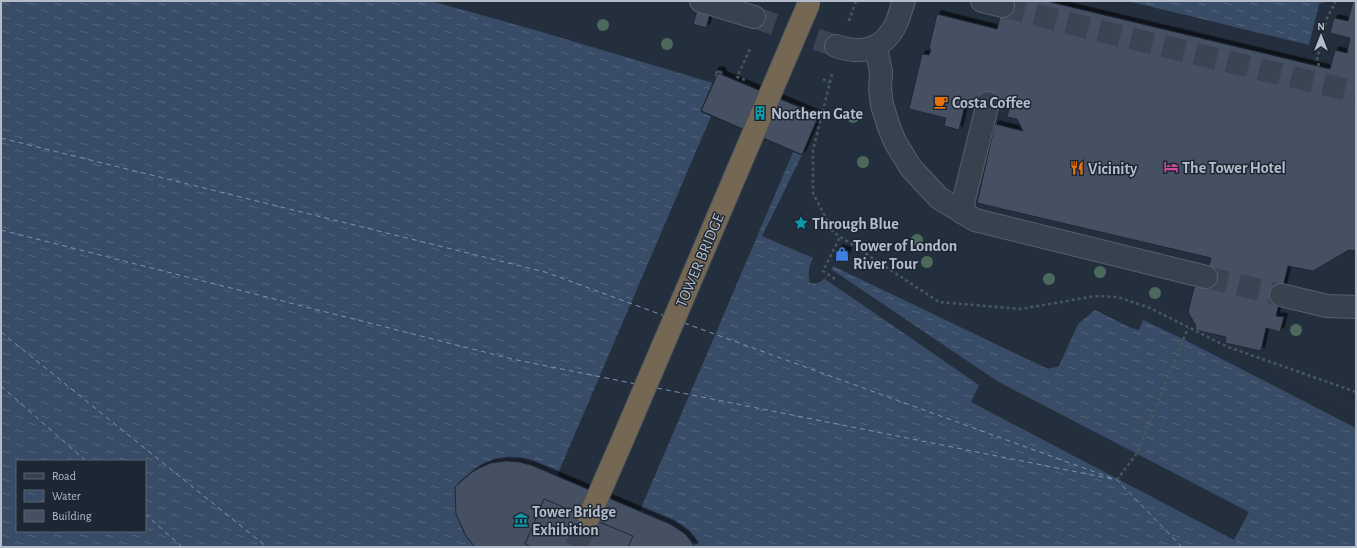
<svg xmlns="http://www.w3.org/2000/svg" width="1357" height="548" font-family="'Alegreya Sans',sans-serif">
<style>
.water{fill:url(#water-ripples);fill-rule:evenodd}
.pier{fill:#242f3e}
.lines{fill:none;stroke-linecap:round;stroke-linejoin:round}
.ferry{stroke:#7c92b1;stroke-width:1;stroke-dasharray:5 4;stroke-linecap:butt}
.building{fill:#455162;stroke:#1f2835;filter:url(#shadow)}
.minor-tunnel{stroke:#3a4453;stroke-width:22;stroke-dasharray:22 11;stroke-linecap:butt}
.highway-tunnel{stroke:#3a4453;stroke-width:22;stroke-dasharray:22 11;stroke-linecap:butt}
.minor-casing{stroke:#565f6c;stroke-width:24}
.path{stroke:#44595c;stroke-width:2.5;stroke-dasharray:3 3;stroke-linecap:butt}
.minor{stroke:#38414e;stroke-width:22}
.highway-bridge-casing{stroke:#434c59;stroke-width:24;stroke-linecap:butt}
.highway-bridge{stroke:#746855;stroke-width:22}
.tree{fill:#4b6a5d}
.labels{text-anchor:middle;stroke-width:3;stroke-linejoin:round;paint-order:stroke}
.poi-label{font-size:16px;font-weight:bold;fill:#b4bcc9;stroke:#1d2633;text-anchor:start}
.street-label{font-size:16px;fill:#b4bcc9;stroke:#1d2633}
</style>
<defs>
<pattern id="water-ripples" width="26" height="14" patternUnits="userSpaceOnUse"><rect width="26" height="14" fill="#394c67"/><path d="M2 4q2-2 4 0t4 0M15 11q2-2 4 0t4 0" fill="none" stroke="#53647b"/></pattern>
<filter id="shadow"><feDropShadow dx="3.5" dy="-3.5" stdDeviation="0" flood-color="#0009"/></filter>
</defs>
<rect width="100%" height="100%" fill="#242f3e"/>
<path class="water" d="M1,1H431L535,30L713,83L701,112L802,155L762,236L813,258C809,267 807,273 810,283C822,286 828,275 833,266L1048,369L1059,366L1078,324L1095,310L1131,328L1139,330L1150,304L1356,407V547H695C689,536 680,530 669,524L531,466C499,456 478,464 455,487C455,512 457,529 475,547H1ZM17,461H145V531H17Z
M1128,1H1328L1319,4L1309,45Z"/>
<path class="pier" d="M712,114L794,150L639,513L556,478Z
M831,269L997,381L1249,512L1234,540L971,402L979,385L825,279Z
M1150,304L1356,407V428L1183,339L1143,320Z"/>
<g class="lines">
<path class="ferry" d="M1,138L545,272L665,316
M1,230L512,359L636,384
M684,323L1117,480L1182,547
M1,332L267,547
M1,386L86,461
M657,388L1112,479
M145,514L182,547"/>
</g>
<path class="building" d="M1004,1H1050V2L1330,69L1335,50L1347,53L1350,38L1330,33L1334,18L1348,21L1353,1H1356V251L1349,250L1313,271L1288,266L1276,316L1284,317L1280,332L1266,328L1261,351L1225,343L1226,337L1195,330L1196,326L1188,312L1194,288L1205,281L1211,258L977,203L995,124L1023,131L1017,119L1007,117L1009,109L975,101L974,107L965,105L959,130L944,126L946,118L909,109L922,54L929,55L931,49L929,48L937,14L997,29Z
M697,11L710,14L706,28L693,24Z
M718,70L722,71L723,75L819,115L802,155L701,111L715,78L714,75L715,71Z
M718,73L819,115L802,155L701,111Z
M839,248L848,251L844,260L836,256Z
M505,461L519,462L531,465L670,524L678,529L685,534L691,541L695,547H475L466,536L456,514L455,487L471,473L479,468L491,463Z
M544,499L633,536L628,547H531L525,544Z"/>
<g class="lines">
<path class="minor-tunnel" d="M1003,6L1092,29L1356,92
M754,17L836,46
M1206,277L1281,295"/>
<path class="highway-tunnel" d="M576,547L589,517"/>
<defs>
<path id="minor" d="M701,1L754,17
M982,1L1003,6
M836,46C862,55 883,50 896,24C899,17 901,9 904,1
M876,47L881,72L880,89L882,105L889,127L895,142L911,168L939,198L975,220L1206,277
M963,213L964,199L988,103
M1281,295L1327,306L1356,307"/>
</defs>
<use href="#minor" class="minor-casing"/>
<path class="path" d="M849,21L856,1
M1319,66L1317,60L1327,18L1336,1
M832,74L813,150V193L833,232L939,302L1021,309L1095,296L1118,297L1150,308L1228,347L1356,392
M823,79L829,83
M745,80L737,77L750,49
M835,279L823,271L840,237
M1117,480L1137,453L1188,328"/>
<use href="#minor" class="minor"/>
<defs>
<path id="highway-bridge" d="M589,517L623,439L809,3"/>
</defs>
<use href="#highway-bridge" class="highway-bridge-casing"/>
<use href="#highway-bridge" class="highway-bridge"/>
</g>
<g class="tree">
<circle cx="603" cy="25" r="6"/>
<circle cx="667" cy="44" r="6"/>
<circle cx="853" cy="117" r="6"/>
<circle cx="863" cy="162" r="6"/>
<circle cx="917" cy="240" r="6"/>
<circle cx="927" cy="262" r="6"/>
<circle cx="1100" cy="272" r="6"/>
<circle cx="1049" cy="279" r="6"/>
<circle cx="1155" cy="293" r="6"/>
<circle cx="1296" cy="330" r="6"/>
</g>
<defs>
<symbol id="cafe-bare" viewBox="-9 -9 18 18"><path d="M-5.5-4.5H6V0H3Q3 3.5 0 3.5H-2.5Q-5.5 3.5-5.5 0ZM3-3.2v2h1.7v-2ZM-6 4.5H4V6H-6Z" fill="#e8710a" stroke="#1d2633" stroke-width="2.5" paint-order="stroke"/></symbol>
<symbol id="building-bare" viewBox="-9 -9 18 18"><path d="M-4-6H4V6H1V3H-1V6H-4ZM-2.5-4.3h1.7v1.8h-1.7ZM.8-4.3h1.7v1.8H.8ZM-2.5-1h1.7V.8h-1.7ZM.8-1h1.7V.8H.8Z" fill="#0f9aa8" stroke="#1d2633" stroke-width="2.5" paint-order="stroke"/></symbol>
<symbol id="hotel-bare" viewBox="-9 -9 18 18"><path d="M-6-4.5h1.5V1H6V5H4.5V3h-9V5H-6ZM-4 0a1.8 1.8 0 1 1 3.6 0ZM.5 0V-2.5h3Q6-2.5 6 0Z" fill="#d1479c" stroke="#1d2633" stroke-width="2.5" paint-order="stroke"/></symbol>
<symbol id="restaurant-bare" viewBox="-9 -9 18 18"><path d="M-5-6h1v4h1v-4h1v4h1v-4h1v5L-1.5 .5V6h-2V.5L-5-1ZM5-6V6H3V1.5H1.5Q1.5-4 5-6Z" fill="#e8710a" stroke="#1d2633" stroke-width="2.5" paint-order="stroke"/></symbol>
<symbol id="sight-bare" viewBox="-9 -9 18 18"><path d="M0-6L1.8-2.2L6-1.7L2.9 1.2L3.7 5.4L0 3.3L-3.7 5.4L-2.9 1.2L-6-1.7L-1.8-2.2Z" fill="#0f9aa8" stroke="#1d2633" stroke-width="2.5" paint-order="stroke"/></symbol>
<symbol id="shop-bare" viewBox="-9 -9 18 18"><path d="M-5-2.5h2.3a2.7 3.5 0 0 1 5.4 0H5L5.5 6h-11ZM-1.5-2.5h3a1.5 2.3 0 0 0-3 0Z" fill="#3f7fe0" stroke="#1d2633" stroke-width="2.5" paint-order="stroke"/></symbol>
<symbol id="museum-bare" viewBox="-9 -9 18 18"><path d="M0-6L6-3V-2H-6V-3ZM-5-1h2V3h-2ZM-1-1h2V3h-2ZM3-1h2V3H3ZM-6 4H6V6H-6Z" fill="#0f9aa8" stroke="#1d2633" stroke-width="2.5" paint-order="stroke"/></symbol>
</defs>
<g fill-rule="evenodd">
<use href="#cafe-bare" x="931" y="92" width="20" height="20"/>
<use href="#building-bare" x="750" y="103" width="20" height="20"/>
<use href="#hotel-bare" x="1161" y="157" width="20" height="20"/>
<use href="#restaurant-bare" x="1067" y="158" width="20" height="20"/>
<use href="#sight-bare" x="791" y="213" width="20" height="20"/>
<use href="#shop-bare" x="832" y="244" width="20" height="20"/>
<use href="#museum-bare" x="511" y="510" width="20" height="20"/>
</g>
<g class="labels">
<g class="poi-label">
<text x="952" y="108">Costa Coffee</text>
<text x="771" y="119">Northern Gate</text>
<text x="1182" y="173">The Tower Hotel</text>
<text x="1088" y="174">Vicinity</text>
<text x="812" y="229">Through Blue</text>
<text x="853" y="251">Tower of London<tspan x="853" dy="18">River Tour</tspan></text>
<text x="532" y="517">Tower Bridge<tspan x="532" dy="18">Exhibition</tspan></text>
</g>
<g class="street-label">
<text transform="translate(699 260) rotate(-67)" y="6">TOWER BRIDGE</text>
</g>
</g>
<rect width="1357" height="548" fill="none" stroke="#b4bcc9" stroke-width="4"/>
<rect x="16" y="460" width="130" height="72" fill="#1d2633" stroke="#59626f"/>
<rect x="24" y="473" width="20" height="6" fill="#38414e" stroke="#59626f"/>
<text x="52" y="480" font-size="12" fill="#b4bcc9">Road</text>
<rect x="24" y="490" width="20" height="12" fill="url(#water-ripples)" stroke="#59626f"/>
<text x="52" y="500" font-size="12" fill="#b4bcc9">Water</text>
<rect x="24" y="510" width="20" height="12" fill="#455162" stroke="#59626f"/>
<text x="52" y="520" font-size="12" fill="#b4bcc9">Building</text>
<g transform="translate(1321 36)" stroke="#1d2633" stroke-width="3" paint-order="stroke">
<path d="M0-3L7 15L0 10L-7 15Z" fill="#b4bcc9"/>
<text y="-6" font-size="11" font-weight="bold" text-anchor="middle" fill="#b4bcc9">N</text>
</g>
</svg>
